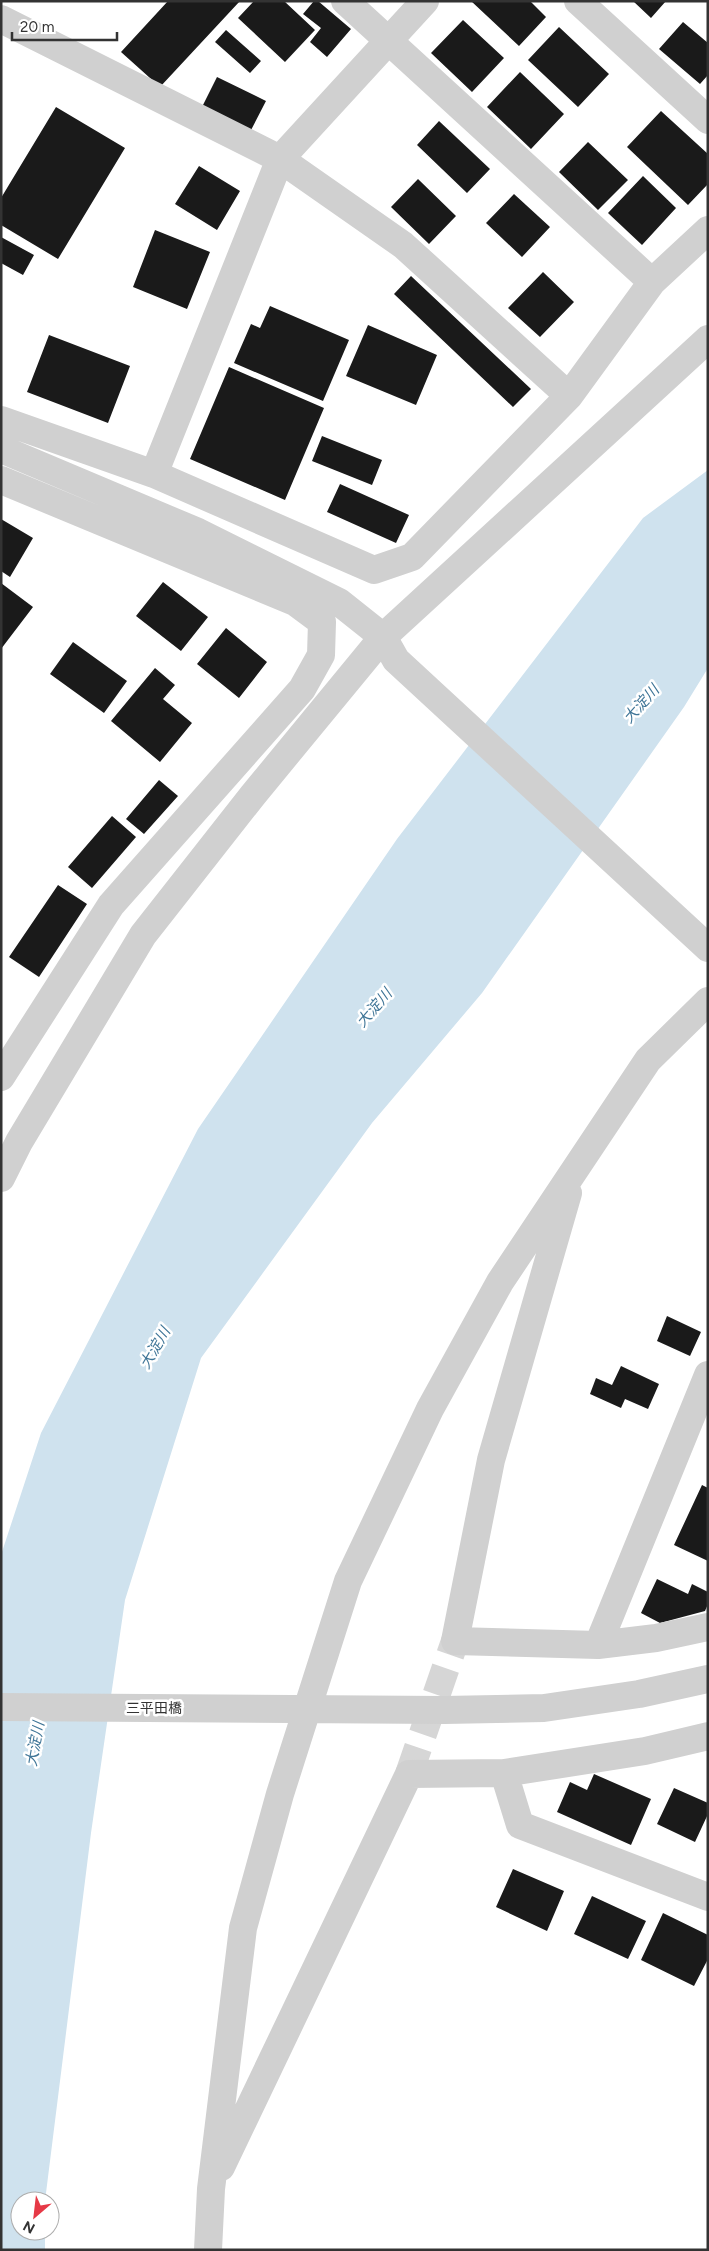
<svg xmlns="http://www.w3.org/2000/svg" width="709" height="2251" font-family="Figtree,'Noto Sans JP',sans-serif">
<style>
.water{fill:#cfe2ee}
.building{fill:#1a1a1a}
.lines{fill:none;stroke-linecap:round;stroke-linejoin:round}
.minor-tunnel{stroke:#d6d6d6;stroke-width:28;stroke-dasharray:28 14;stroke-linecap:butt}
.minor{stroke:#d0d0d0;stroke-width:28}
.labels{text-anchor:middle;stroke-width:5;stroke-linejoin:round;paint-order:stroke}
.street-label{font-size:14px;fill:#333;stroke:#fff}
.water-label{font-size:15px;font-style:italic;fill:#3f7597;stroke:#fff}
</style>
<rect width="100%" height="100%" fill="#fff"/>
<path class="water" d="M708,470V668L684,707L482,993L372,1123L201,1358L125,1600L91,1833L45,2201H20V2231H45V2250H1V1555L41,1433L198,1129L397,839L643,518Z"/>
<path class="building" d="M168,1H240L160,87L121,52Z
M254,1H284L315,30L285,62L238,18Z
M314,1H318L351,29L327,57L310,42L321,28L303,14Z
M471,1H530L546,17L519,46Z
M633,1H666L651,18Z
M463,20L504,58L472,92L431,53Z
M683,22L708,43V75L700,84L659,49Z
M559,27L609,74L578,107L528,60Z
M226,30L261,61L250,73L215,42Z
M520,72L564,114L531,149L487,107Z
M217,77L266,101L250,132L202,107Z
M56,107L125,148L58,259L1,225V198Z
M661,111L708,154V184L688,205L627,147Z
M439,121L490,169L467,193L417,145Z
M588,142L628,180L598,210L559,172Z
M199,166L240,191L217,230L175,204Z
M643,176L676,208L642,245L608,213Z
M418,179L456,216L429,244L391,207Z
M514,194L550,227L522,257L486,223Z
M155,230L210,252L187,309L133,287Z
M1,237L34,255L23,275L1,263Z
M543,272L574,302L540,337L508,308Z
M411,276L531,389L513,407L394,294Z
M270,306L349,340L323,401L234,363L251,324L260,328Z
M368,325L437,355L416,405L346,376Z
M49,335L130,366L108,423L27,392Z
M229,367L324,408L285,500L190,459Z
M322,436L382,460L372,485L312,461Z
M340,484L409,515L396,543L327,512Z
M1,519L33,538L10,577L1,571Z
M163,582L208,617L181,651L136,616Z
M1,583L33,607L1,649Z
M226,628L267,662L239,698L197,664Z
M73,642L127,681L104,713L50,674Z
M155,668L175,685L163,699L192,723L160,762L111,721Z
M159,780L178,796L144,834L126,819Z
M112,816L136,837L92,888L68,867Z
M58,885L87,904L39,977L9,957Z
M667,1316L701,1332L690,1356L657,1341Z
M621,1366L659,1384L648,1409L625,1399L621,1408L590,1394L596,1378L612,1385Z
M702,1485L708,1488V1561L674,1545Z
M657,1579L688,1594L692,1584L708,1592V1604L705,1611L660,1623L641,1613Z
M594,1774L651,1799L631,1845L557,1812L570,1782L587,1790Z
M674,1788L708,1803V1814L695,1842L657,1824Z
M513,1869L564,1891L547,1931L496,1907Z
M592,1896L646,1921L628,1959L574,1934Z
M663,1913L708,1935V1959L694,1986L641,1960Z"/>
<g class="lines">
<path class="minor-tunnel" d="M409,1774L455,1641"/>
<path class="minor" d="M345,1L652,282
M578,1L708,120
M1,19L280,159L403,245L569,396
M1,420L154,474L374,570L412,557L569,396L652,282L708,230
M1,449L198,532L339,602L383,637L396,660L708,948
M154,474L280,159L425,1
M1,480L295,602L322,622L321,655L302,689L111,905L1,1077
M1,1178L19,1142L143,935L253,795L383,637L708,339
M568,1193L491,1460L455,1641L598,1645
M708,1375L598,1645L656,1638L708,1627
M1,1707L444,1710L544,1708L639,1694L708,1679
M708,1736L645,1751L504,1773L520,1825L708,1897
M221,2167L409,1774L504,1773
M208,2250L211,2189L243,1928L280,1794L348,1581L430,1409L500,1282L648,1060L708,1001"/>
</g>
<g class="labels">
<g class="street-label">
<text x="154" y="1713">三平田橋</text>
</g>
<g class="water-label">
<text transform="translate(641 704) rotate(-48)" y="5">大淀川</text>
<text transform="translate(374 1008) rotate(-49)" y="5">大淀川</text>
<text transform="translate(155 1348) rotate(-60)" y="5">大淀川</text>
<text transform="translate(35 1744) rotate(-80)" y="5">大淀川</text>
</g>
</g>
<rect width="709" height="2251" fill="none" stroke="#333333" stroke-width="5"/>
<g transform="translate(35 2216) rotate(208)"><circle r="24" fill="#ffffff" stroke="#adadad"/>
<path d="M0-4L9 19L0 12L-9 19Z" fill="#e63946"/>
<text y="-8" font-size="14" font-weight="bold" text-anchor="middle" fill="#333333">N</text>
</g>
<path d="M12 32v8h105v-8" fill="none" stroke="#333333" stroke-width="2.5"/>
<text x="20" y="32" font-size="15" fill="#333333" stroke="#ffffff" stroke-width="4" paint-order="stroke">20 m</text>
</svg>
